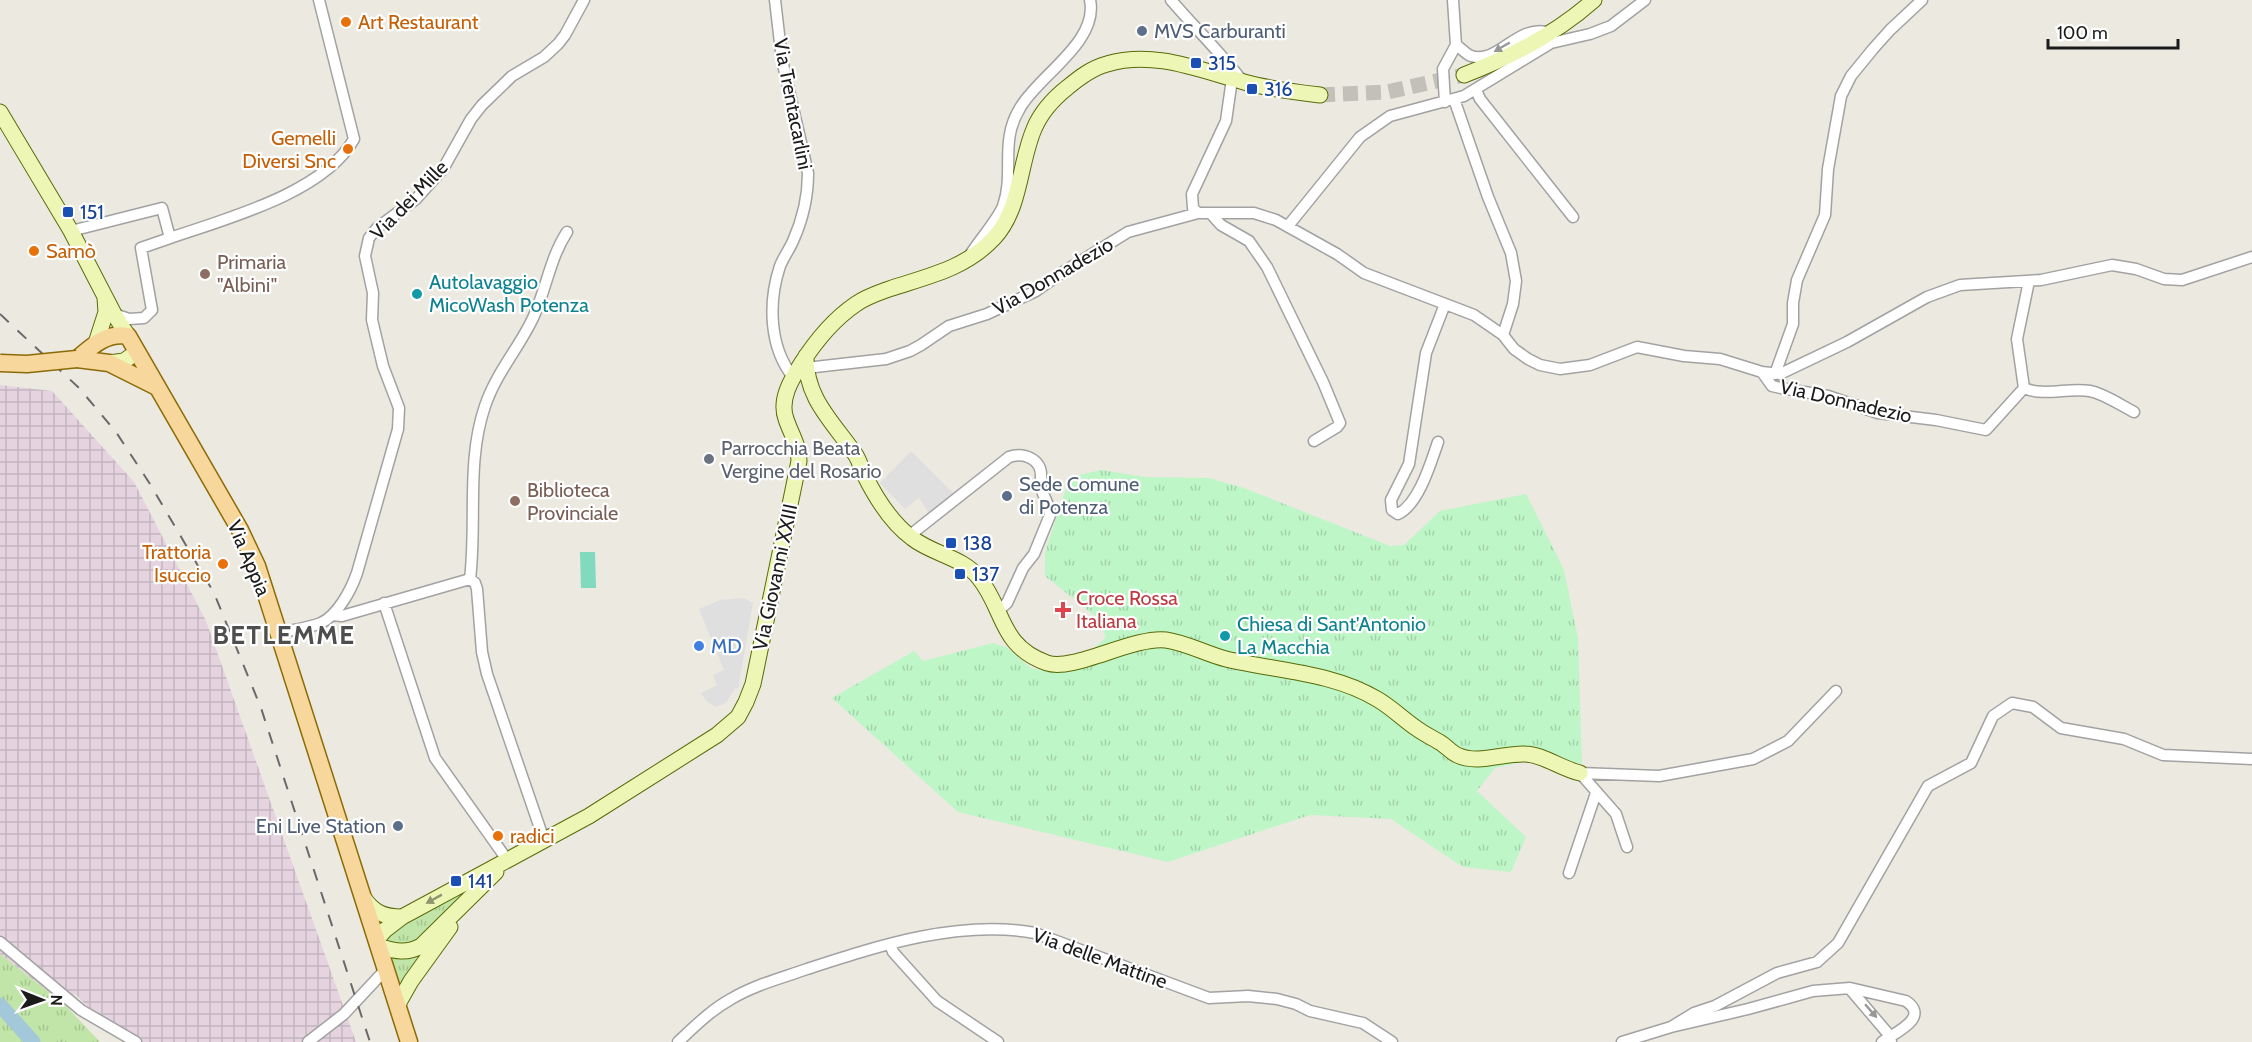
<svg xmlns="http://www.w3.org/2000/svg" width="2252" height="1042" font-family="Cabin,sans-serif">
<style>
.industrial{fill:url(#industrial-grid)}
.grass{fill:url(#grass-tufts)}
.park{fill:url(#park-tufts)}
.pitch{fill:#81d9be}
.parking{fill:#dfdfdf}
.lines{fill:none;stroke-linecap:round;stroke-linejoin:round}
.river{stroke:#a2c8d9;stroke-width:15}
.secondary-tunnel{stroke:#c2c0b9;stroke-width:15;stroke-dasharray:15 8;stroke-linecap:butt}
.street-casing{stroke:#a2a2a2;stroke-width:13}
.secondary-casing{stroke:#586b09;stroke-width:17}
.primary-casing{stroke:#8b6b06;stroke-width:19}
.street{stroke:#fff;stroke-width:10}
.secondary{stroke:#edf6b5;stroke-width:15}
.primary{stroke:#f7d79b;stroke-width:16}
.rail{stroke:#696969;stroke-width:2;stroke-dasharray:12 12;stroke-linecap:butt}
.primary-bridge-casing{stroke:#8b6b06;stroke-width:19;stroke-linecap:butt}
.primary-bridge{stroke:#f7d79b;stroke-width:16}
.oneway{fill:#989898}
.oneway2{fill:#8e9370}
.food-dot{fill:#e8710a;stroke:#fff;stroke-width:2}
.service-dot{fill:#5c6f8a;stroke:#fff;stroke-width:2}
.transit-dot{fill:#1a4fb4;stroke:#fff;stroke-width:2}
.education-dot{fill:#8d6e63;stroke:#fff;stroke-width:2}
.culture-dot{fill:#0f9aa8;stroke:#fff;stroke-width:2}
.worship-dot{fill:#6b7280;stroke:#fff;stroke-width:2}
.health-dot{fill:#e0444e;stroke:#fff;stroke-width:2}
.shop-dot{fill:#3f7fe0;stroke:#fff;stroke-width:2}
.labels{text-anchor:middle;stroke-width:4.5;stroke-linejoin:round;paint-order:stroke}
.food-label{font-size:20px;fill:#c56008;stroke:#fff;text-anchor:start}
.service-label{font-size:20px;fill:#4e5e75;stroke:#fff;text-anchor:start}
.transit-label{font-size:20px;fill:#164399;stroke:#fff;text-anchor:start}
.street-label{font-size:20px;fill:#1b1b1b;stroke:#fff}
.education-label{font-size:20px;fill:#785e54;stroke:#fff;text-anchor:start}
.culture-label{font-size:20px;fill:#0d838f;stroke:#fff;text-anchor:start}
.worship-label{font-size:20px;fill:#5b616d;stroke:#fff;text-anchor:start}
.health-label{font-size:20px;fill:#be3a42;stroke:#fff;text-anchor:start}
.shop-label{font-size:20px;fill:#366cbe;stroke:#fff;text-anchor:start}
.district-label{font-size:26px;font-weight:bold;letter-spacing:1.5px;fill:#4e4e4e;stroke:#fff}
</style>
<defs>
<pattern id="industrial-grid" width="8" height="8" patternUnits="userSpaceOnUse" patternTransform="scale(1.5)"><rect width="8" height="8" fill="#e5d3e0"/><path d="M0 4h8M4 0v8" fill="none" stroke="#c4b5c0"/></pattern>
<pattern id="grass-tufts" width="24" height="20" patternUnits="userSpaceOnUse" patternTransform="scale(1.5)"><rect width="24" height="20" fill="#c1e5a8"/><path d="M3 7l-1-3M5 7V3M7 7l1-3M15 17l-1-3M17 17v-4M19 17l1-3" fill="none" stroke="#a5c490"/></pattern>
<pattern id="park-tufts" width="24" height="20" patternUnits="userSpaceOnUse" patternTransform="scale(1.5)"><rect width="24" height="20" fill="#bef6c7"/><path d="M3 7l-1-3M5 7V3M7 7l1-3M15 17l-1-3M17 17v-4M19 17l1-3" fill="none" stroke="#a3d2aa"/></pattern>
</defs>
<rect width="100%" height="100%" fill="#ece9e1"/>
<path class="industrial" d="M0,385L52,391L134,482L206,621L356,1042H123L75,994L63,1003L0,954Z"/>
<path class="grass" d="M473,886L416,945L385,943L391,931Z
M451,922L401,983L399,982L388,955Z
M0,954L63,1003L100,1042H0Z"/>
<path class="park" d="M1101,470L1145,477L1209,478L1244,488L1390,546L1404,545L1440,511L1526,494L1564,570L1578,638L1582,764L1547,756L1495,768L1477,791L1526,837L1511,872L1463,867L1391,819L1310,815L1168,862L958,812L832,698L914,651L923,661L993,643L1006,647L1031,668L1051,672L1073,668L1106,637L1096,617L1045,576V552L1070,477Z"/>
<path class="pitch" d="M580,552H595L596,588H581Z"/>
<path class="parking" d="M911,451L954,494L931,516L919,498L905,509L880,483Z
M744,598L753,603L738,689L735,688L726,703L716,707L707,702L701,693L717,685L713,675L724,670L699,609L720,600Z"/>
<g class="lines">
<path class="river" d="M0,1005L33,1042"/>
<path class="secondary-tunnel" d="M1320,95L1387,92L1464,75"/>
<defs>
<path id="street" d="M775,0L782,60L808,173C808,196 802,221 793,241C789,250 783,258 780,266C768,302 769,347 793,377
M1171,0C1195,28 1221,53 1243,82
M1453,0L1456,45C1461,48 1466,54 1471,56C1499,65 1518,22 1550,33
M1232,79L1226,121L1192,194L1193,208L1198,213H1254L1276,220L1337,254L1364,273L1474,315L1503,335L1514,349L1528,359L1540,365L1560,369L1590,365L1637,347L1684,356L1720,359L1762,372L1780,374L1847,342L1927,297L1960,285L2041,280L2112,265L2136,269L2164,279L2182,280L2252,257
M1476,90L1480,99L1573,217
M1454,99L1488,197L1511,253L1516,281L1513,304L1503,335
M1445,102L1443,69L1456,45
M1212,215L1221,225L1249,241L1267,267L1323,382L1340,423L1337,427L1314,441
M1288,226L1360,137L1390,116L1464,96L1551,43L1590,34L1611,26L1645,0
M71,231L162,208L170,238C225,219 324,193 354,139L319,0
M970,255C978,242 998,219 1003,206C1015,172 999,142 1020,108C1038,76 1099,42 1090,0
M114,314L129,319L144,318L152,310L141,248L170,238
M806,368L886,359L910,351L921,345L949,326L987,314L1036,291L1063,272L1128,232L1198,213
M1762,372L1772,386L1781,388L1828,396L1878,413L1936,420L1986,430L2024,388L2017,339L2029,281
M1775,374L1793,324V303L1797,280L1825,215L1828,169L1841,96L1851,76L1873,49L1890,30L1922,0
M2024,388C2044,397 2069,387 2090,391C2105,394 2120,405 2134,412
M1438,442C1431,462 1419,504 1398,514L1392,510L1391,500L1409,464L1426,353L1445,304
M909,536L1009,457C1024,452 1042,459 1041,477C1041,482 1039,486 1042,491C1045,499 1050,506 1050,515L1034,554L1023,568L1007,603L997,612
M470,579C477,522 466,461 485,406C496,373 519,348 533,318C546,290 550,258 567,232
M470,579L475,583L477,589L482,652L487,674L544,840
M384,603L435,758L508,861
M332,615L342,616L470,579
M278,633C292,630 308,628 321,623C338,615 351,590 357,573L398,429L399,408L383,366L372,320L373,293L365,256L369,238L377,228L416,199L443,169L471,119L482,105L512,76L544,57L558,44L565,35L584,0
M1580,773L1659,776L1753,759L1788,741L1836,691
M1580,773L1616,814L1627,847
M1569,873L1596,793
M0,942L81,1010L136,1042
M890,944L893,952L937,1001L998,1042
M1850,989L1890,1036L1891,1042
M1671,1027L1694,1013L1715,1006L1777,973L1817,962L1838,943L1928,786L1971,763L1993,716L2012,703L2033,707L2061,728L2124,739L2163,755L2252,759
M308,1042L344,1014L387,968
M678,1042C695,1026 711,1010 731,999C754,985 782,978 807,969C878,946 959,919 1035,933L1209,998L1248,996L1277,999L1296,1004L1310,1011L1363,1023L1392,1042
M1622,1042L1671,1027L1748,1009L1813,991L1850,988L1906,1001C1931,1018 1894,1033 1882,1042"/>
<path id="secondary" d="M1464,75C1511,57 1556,34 1594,0
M0,112L71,231L114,314L128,336
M96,343L106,312L105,298
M806,356C805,398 833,422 855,454C860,461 861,469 865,476C876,498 893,524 912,538C932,554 963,557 979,578C1005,610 999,646 1047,663C1073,672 1134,636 1166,640C1187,643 1206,654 1226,659C1276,671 1332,672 1377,699C1391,707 1403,719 1416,728C1424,734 1433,738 1441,743C1447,747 1451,752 1457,755C1478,765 1503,753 1525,754C1542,754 1562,769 1580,773
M109,363L124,361L137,352
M363,897C374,913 384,917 402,917
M377,939L385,930L402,917L589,816L717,735L738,717L746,702L753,684L799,461C799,445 791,434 786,419C779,400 791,380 801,364C815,342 834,319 856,304C866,297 878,293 889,289C928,276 965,269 994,238C1021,209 1019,164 1034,129C1041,112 1054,98 1068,87C1080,77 1092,68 1107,64C1154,50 1199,70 1244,82C1269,89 1294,92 1320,95
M380,947C395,951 407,954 421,946L496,872
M398,1004L411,981L450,927"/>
<path id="primary" d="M77,359C92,346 107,332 128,336L240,530L257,566L409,1042
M77,359L109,363L157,387"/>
</defs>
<use href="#street" class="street-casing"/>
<use href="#secondary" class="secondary-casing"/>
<use href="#primary" class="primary-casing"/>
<use href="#street" class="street"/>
<use href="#secondary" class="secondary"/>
<use href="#primary" class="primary"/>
<path class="rail" d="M0,314L79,388L116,432L150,484L214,593L261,708L370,1042"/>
<defs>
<path id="primary-bridge" d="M0,363L27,364L77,359"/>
</defs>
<use href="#primary-bridge" class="primary-bridge-casing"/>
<use href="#primary-bridge" class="primary-bridge"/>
</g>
<defs><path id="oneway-solid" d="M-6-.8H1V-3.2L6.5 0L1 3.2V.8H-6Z" transform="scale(1.5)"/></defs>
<g class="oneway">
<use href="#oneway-solid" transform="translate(1502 47) rotate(150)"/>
<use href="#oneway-solid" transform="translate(1871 1011) rotate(49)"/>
</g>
<use class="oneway2" href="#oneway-solid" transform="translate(434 899) rotate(151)"/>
<g class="food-dot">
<circle cx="346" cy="22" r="6"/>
<circle cx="348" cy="149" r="6"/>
<circle cx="34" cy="251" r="6"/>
<circle cx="223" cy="564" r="6"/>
<circle cx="498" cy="836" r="6"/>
</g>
<g class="service-dot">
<circle cx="1142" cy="31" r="6"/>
<circle cx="1007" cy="496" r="6"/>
<circle cx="398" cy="826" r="6"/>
</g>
<g class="transit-dot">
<rect x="1190" y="57" width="12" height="12" rx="3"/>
<rect x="1246" y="83" width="12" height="12" rx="3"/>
<rect x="62" y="206" width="12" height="12" rx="3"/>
<rect x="945" y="537" width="12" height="12" rx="3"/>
<rect x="954" y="568" width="12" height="12" rx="3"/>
<rect x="450" y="875" width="12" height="12" rx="3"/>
</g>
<g class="education-dot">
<circle cx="205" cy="274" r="6"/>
<circle cx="515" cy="501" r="6"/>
</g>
<g class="culture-dot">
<circle cx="417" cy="294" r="6"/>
<circle cx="1225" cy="636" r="6"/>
</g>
<circle class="worship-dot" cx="709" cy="459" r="6"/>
<path class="health-dot" d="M1060 601h6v6h6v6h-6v6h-6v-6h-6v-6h6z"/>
<circle class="shop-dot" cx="699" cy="646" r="6"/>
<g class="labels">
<g class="food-label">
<text x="358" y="29">Art Restaurant</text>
<text x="336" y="145" text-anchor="end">Gemelli<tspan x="336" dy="23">Diversi Snc</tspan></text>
<text x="46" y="258">Samò</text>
<text x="211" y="559" text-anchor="end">Trattoria<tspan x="211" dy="23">Isuccio</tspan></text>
<text x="510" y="843">radici</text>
</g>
<g class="service-label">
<text x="1154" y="38">MVS Carburanti</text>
<text x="1019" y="491">Sede Comune<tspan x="1019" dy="23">di Potenza</tspan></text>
<text x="386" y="833" text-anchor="end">Eni Live Station</text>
</g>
<g class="transit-label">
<text x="1208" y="70">315</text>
<text x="1264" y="96">316</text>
<text x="80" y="219">151</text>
<text x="963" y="550">138</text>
<text x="972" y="581">137</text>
<text x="468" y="888">141</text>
</g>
<g class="street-label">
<text transform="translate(793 104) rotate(79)" y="7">Via Trentacarlini</text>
<text transform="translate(409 200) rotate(-46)" y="7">Via dei Mille</text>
<text transform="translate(1053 276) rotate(-30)" y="7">Via Donnadezio</text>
<text transform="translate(1846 401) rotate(13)" y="7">Via Donnadezio</text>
<text transform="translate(249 558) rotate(67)" y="7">Via Appia</text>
<text transform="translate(775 577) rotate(-78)" y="7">Via Giovanni XXIII</text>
<text transform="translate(1100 958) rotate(20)" y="7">Via delle Mattine</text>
</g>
<g class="education-label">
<text x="217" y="269">Primaria<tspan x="217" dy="23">"Albini"</tspan></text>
<text x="527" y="497">Biblioteca<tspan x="527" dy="23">Provinciale</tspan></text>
</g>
<g class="culture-label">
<text x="429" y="289">Autolavaggio<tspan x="429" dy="23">MicoWash Potenza</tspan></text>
<text x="1237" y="631">Chiesa di Sant'Antonio<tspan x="1237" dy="23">La Macchia</tspan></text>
</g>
<g class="worship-label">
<text x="721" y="455">Parrocchia Beata<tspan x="721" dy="23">Vergine del Rosario</tspan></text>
</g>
<g class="health-label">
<text x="1076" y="605">Croce Rossa<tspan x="1076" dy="23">Italiana</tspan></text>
</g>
<g class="shop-label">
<text x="711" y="653">MD</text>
</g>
<g class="district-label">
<text x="284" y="644">BETLEMME</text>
</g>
</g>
<g transform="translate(42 1000) rotate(91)" stroke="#ffffff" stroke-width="4.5" paint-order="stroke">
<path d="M0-4.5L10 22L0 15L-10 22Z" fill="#1b1b1b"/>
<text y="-9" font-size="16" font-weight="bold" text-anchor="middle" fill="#1b1b1b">N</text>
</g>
<path d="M2048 39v9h130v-9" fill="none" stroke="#1b1b1b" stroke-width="3"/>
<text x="2057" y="39" font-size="18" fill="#1b1b1b" stroke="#ffffff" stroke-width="4.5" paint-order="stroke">100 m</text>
</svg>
